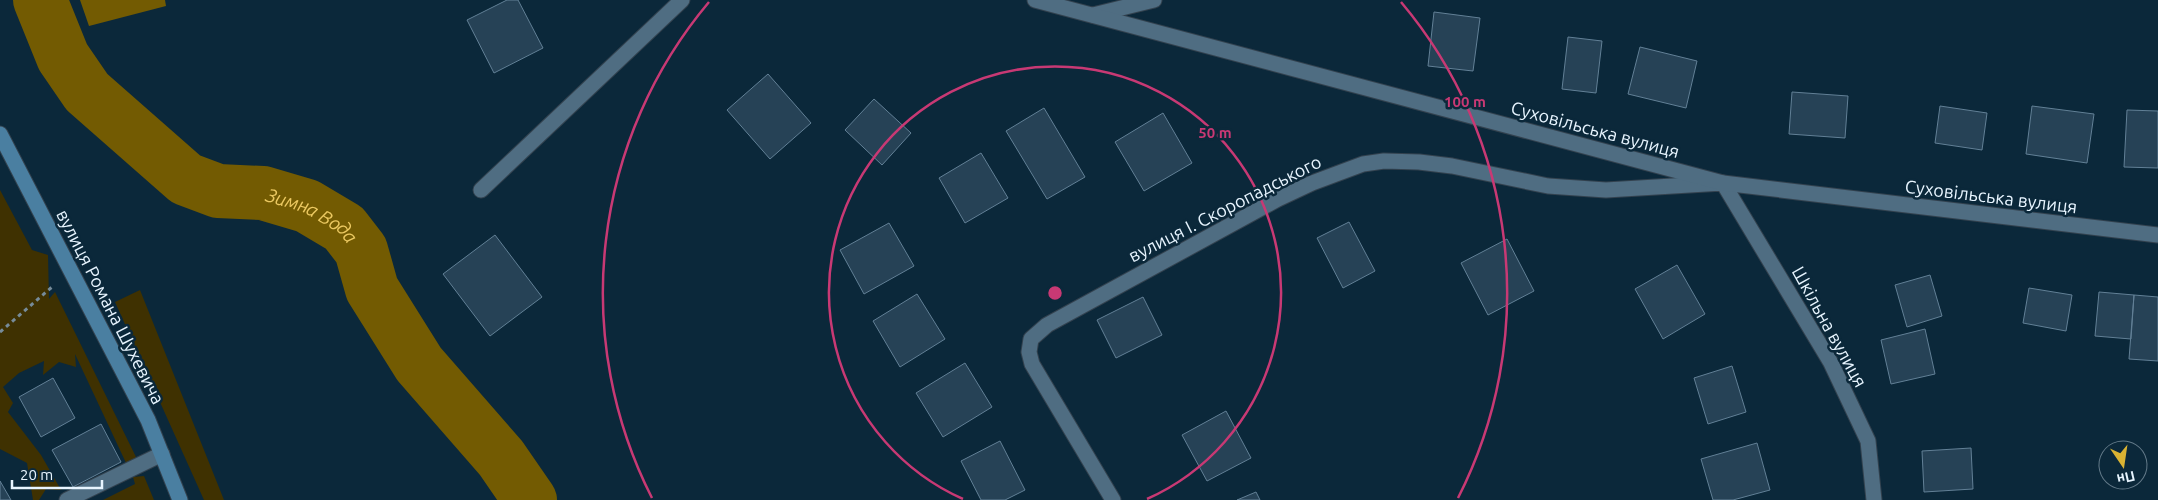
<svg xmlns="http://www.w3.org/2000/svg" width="2158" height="500" font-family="Ubuntu,sans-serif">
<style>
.green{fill:#3f3101}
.water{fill:#735b02}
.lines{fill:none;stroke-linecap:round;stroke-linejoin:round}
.river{stroke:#735b02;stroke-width:54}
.building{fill:#264256;stroke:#628096}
.service-casing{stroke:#33424f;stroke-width:17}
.minor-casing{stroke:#33424f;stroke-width:17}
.tertiary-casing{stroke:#33424f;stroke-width:17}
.secondary-casing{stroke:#33424f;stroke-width:17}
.path{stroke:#768b99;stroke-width:3;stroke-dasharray:4 4;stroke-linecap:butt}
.service{stroke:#4f6d82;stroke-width:15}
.minor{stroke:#4f6d82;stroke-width:15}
.tertiary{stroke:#4f6d82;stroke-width:15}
.secondary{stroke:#4a7fa1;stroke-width:15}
.ring{fill:none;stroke:#c83974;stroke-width:2.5}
.labels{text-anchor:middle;stroke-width:5;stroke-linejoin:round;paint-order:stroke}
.street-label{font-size:18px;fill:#e8f5ff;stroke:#0b283a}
.water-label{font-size:19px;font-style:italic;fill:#ebc861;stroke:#0b283a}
.centre{fill:#c83974;stroke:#0b283a;stroke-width:2.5}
.ring-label{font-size:15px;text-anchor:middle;font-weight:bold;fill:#c83974;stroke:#0b283a;stroke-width:5;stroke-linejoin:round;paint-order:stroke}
</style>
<rect width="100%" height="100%" fill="#0b283a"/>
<path class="green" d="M0,190L32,250L48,255L49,299L55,292L136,457L127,465L75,354L76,367L59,362L43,375L44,361L19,373L3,387L13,403L8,412L41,455L61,490L46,489L39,500H33L27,463L0,449Z
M140,290L224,500H204L115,302Z
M144,476L154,500H103L135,484L133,477Z"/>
<path class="water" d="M80,0H165L166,6L89,26Z"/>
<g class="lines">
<path class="river" id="s1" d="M40,0L63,57L87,92L186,179L218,191L263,193L307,206L344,228L361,250L372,289L419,364L501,458L530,500"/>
</g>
<path class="building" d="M507,0H518L543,48L494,73L467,20Z
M1434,12L1480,18L1473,71L1428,66Z
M1568,37L1602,41L1596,93L1562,89Z
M1640,47L1697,61L1686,108L1628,94Z
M768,74L811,123L770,159L727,110Z
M1792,92L1848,96L1845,138L1789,134Z
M874,99L911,133L882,165L845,130Z
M1940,106L1987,113L1982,150L1935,143Z
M2032,106L2094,114L2087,163L2026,154Z
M1044,108L1085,177L1047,199L1006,131Z
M2127,110L2158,111V168L2124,167Z
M1163,113L1192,163L1144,191L1115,142Z
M981,153L1008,198L965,223L939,178Z
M1349,222L1375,271L1343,288L1317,238Z
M889,223L914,266L864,294L840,250Z
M495,235L542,297L490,336L443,274Z
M1507,239L1534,291L1488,315L1461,263Z
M1677,265L1705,314L1663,339L1635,289Z
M1930,275L1942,316L1907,327L1895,285Z
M2029,288L2072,295L2066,331L2023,323Z
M2099,292L2134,295L2131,339L2095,336Z
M917,294L945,339L900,367L873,321Z
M2134,295L2158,297V361L2129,359Z
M1143,297L1162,335L1116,358L1097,320Z
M1925,329L1935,374L1891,384L1881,340Z
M965,363L992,407L943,437L916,393Z
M1732,366L1746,412L1708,424L1694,378Z
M53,378L75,418L41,437L19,397Z
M1226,411L1251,458L1207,481L1182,435Z
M101,424L121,462L73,487L52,450Z
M1000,441L1025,490L1005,500H981L961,461Z
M1757,443L1770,490L1733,500H1713L1701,459Z
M1971,448L1973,489L1924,492L1922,451Z
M0,481L11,500H0Z
M1256,492L1260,500H1237Z"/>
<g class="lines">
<defs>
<path id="service" d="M67,500L162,454"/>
<path id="minor" d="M1093,15L1154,0
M481,190L682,0
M1113,500L1032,364L1029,352L1031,339L1047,325L1278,199L1312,183L1363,164L1384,161L1419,162L1452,166L1548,186L1606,190L1723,183L1831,363L1868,441L1874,500"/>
<path id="tertiary" d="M1035,0L1723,183L2158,235"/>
<path id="secondary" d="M0,134L148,420L180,500"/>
</defs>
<use href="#service" class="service-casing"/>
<use href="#minor" class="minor-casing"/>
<use href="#tertiary" class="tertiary-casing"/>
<use href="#secondary" class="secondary-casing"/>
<path class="path" d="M0,332L52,287"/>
<use href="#service" class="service"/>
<use href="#minor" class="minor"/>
<use href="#tertiary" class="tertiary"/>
<use href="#secondary" class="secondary"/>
</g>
<g class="ring">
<path d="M963 499A226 226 0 1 1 1147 499"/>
<path d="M652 498A452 452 0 0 1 709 2M1401 2A452 452 0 0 1 1458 498"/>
</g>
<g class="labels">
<g class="street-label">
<text transform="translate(1595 130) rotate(15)" y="6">Суховільська вулиця</text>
<text transform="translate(1991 197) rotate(7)" y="6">Суховільська вулиця</text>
<text transform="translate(1225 209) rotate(-27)" y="6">вулиця І. Скоропадського</text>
<text transform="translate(110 307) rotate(63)" y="6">вулиця Романа Шухевича</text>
<text transform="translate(1829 327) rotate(61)" y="6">Шкільна вулиця</text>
</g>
<g class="water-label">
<text dy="7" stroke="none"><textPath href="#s1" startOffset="369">Зимна Вода</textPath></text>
</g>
</g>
<circle cx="1055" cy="293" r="8" class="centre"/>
<g class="ring-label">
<text x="1465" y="107">100 m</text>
<text x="1215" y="138">50 m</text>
</g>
<g transform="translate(2123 465) rotate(167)"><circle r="24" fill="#0b283a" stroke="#637a89"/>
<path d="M0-4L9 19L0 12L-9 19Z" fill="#dab333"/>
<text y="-8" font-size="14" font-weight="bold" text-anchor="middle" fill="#e8f5ff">Пн</text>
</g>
<path d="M12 480v8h90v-8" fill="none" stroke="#e8f5ff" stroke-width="2.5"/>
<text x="20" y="480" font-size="15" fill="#e8f5ff" stroke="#0b283a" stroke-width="4" paint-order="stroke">20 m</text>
</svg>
